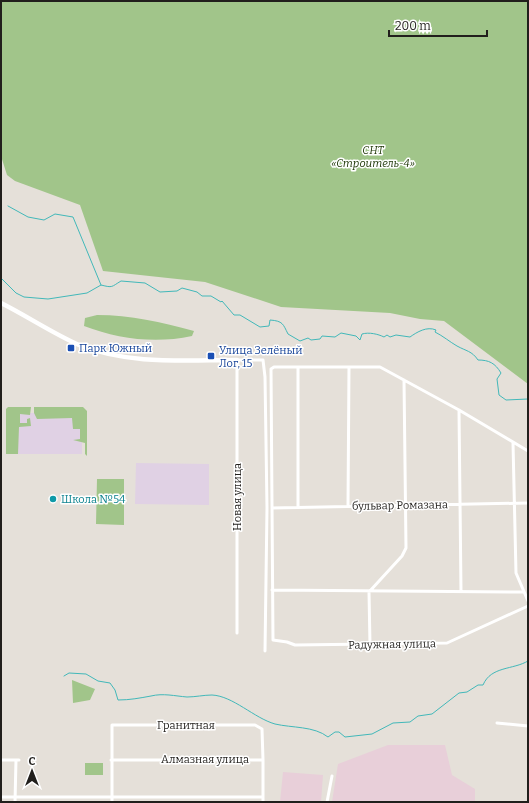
<svg xmlns="http://www.w3.org/2000/svg" width="529" height="803" font-family="Bitter,serif">
<style>
.industrial{fill:#e8cfd9}
.education{fill:#e0d1e4}
.green{fill:#a1c58a}
.lines{fill:none;stroke-linecap:round;stroke-linejoin:round}
.stream{stroke:#42b8b9;stroke-width:1}
.street{stroke:#fff;stroke-width:3}
.secondary{stroke:#fff;stroke-width:4.5}
.transit-dot{fill:#1a4fb4;stroke:#fff;stroke-width:1.5}
.culture-dot{fill:#0f9aa8;stroke:#fff;stroke-width:1.5}
.labels{text-anchor:middle;stroke-width:3;stroke-linejoin:round;paint-order:stroke}
.park-label{font-size:11px;font-style:italic;fill:#1a3302;stroke:#fff}
.transit-label{font-size:11px;fill:#164399;stroke:#fff;text-anchor:start}
.street-label{font-size:11px;fill:#211f1c;stroke:#fff}
.culture-label{font-size:11px;fill:#0d838f;stroke:#fff;text-anchor:start}
</style>
<rect width="100%" height="100%" fill="#e5e0d9"/>
<path class="industrial" d="M388,745H445L452,775L475,789V802H332L338,764Z
M283,772L323,775L321,802H280Z"/>
<path class="education" d="M18,413H82V454H18Z
M136,463L209,464V505L135,504Z"/>
<path class="green" d="M1,1H528V384L444,321L420,319L390,313L281,307L205,282L103,271L80,205L15,181L7,175L1,156Z
M97,315C131,315 161,322 194,331L192,336C155,344 118,339 84,326L85,318Z
M8,407H31L30,415L20,414V423H27V419L30,418L31,426L19,427L18,454H6V409Z
M34,407H83L87,411V456L85,454V443L73,440L80,439V429H73L72,418L37,419L34,413Z
M97,479H124V525L96,524Z
M72,680L95,689L90,700L73,703Z
M85,763H103V775H85Z"/>
<g class="lines">
<path class="stream" d="M8,206L28,217L44,220L55,214L73,217L101,285
M1,278L16,293L24,297L48,299L87,293L101,285C113,288 111,287 121,281L145,283L160,292L177,291L182,288L197,292L202,296H211L221,302L222,301L234,315H240L260,327L269,326L270,320C283,321 283,324 288,334L300,341L308,338L311,340L320,339L322,336L335,337L341,333L356,336L360,340L362,334C369,332 378,334 384,337L387,335L390,337L396,335L410,337C417,332 427,326 436,330L435,332C443,336 450,342 457,346C466,351 472,351 478,360C489,360 495,363 501,373L497,379L499,395L506,400L528,399
M64,676L69,673L86,674L98,681L110,683L115,690L118,700C130,700 140,698 151,696C163,693 175,696 187,697C195,697 204,695 212,695C233,696 254,718 275,724C292,728 314,726 328,737L335,732H339L345,737L372,734L393,723L410,722L418,716L432,714L459,693L467,692L478,685H483C491,666 513,670 528,661"/>
<path class="street" d="M298,367V506
M459,410L461,591
M513,443L516,573L528,601
M528,451L459,410L380,367H274L271,369L273,640L287,642L295,645L447,643L528,606
M348,505L349,367
M272,508L528,503
M272,590L523,592
M237,633V360H263L265,377L267,508L265,651
M370,645L369,592L402,556L406,548L404,380
M497,723L528,726
M1,760H19
M111,760H263V802
M1,797H263
M15,802L16,760
M112,802V725H255L262,729L263,760
M327,802L332,776"/>
<path class="secondary" d="M1,303C27,316 52,333 79,345C129,365 184,360 237,360"/>
</g>
<g class="transit-dot">
<rect x="67" y="344" width="8" height="8" rx="2"/>
<rect x="207" y="352" width="8" height="8" rx="2"/>
</g>
<circle class="culture-dot" cx="53" cy="499" r="4"/>
<g class="labels">
<g class="park-label">
<text x="373" y="154">СНТ<tspan x="373" dy="13">«Строитель-4»</tspan></text>
</g>
<g class="transit-label">
<text x="79" y="352">Парк Южный</text>
<text x="219" y="354">Улица Зелёный<tspan x="219" dy="13">Лог, 15</tspan></text>
</g>
<g class="street-label">
<text transform="translate(237 497) rotate(-90)" y="4">Новая улица</text>
<text transform="translate(400 505) rotate(-1)" y="4">бульвар Ромазана</text>
<text transform="translate(392 644) rotate(-1)" y="4">Радужная улица</text>
<text x="186" y="729">Гранитная</text>
<text x="205" y="763">Алмазная улица</text>
</g>
<g class="culture-label">
<text x="61" y="503">Школа №54</text>
</g>
</g>
<rect width="529" height="803" fill="none" stroke="#211f1c" stroke-width="4"/>
<g transform="translate(32 771)" stroke="#ffffff" stroke-width="3" paint-order="stroke">
<path d="M0-3L7 15L0 10L-7 15Z" fill="#211f1c"/>
<text y="-6" font-size="11" font-weight="bold" text-anchor="middle" fill="#211f1c">С</text>
</g>
<path d="M389 30v6h98v-6" fill="none" stroke="#211f1c" stroke-width="2"/>
<text x="395" y="30" font-size="12" fill="#211f1c" stroke="#ffffff" stroke-width="3" paint-order="stroke">200 m</text>
</svg>
